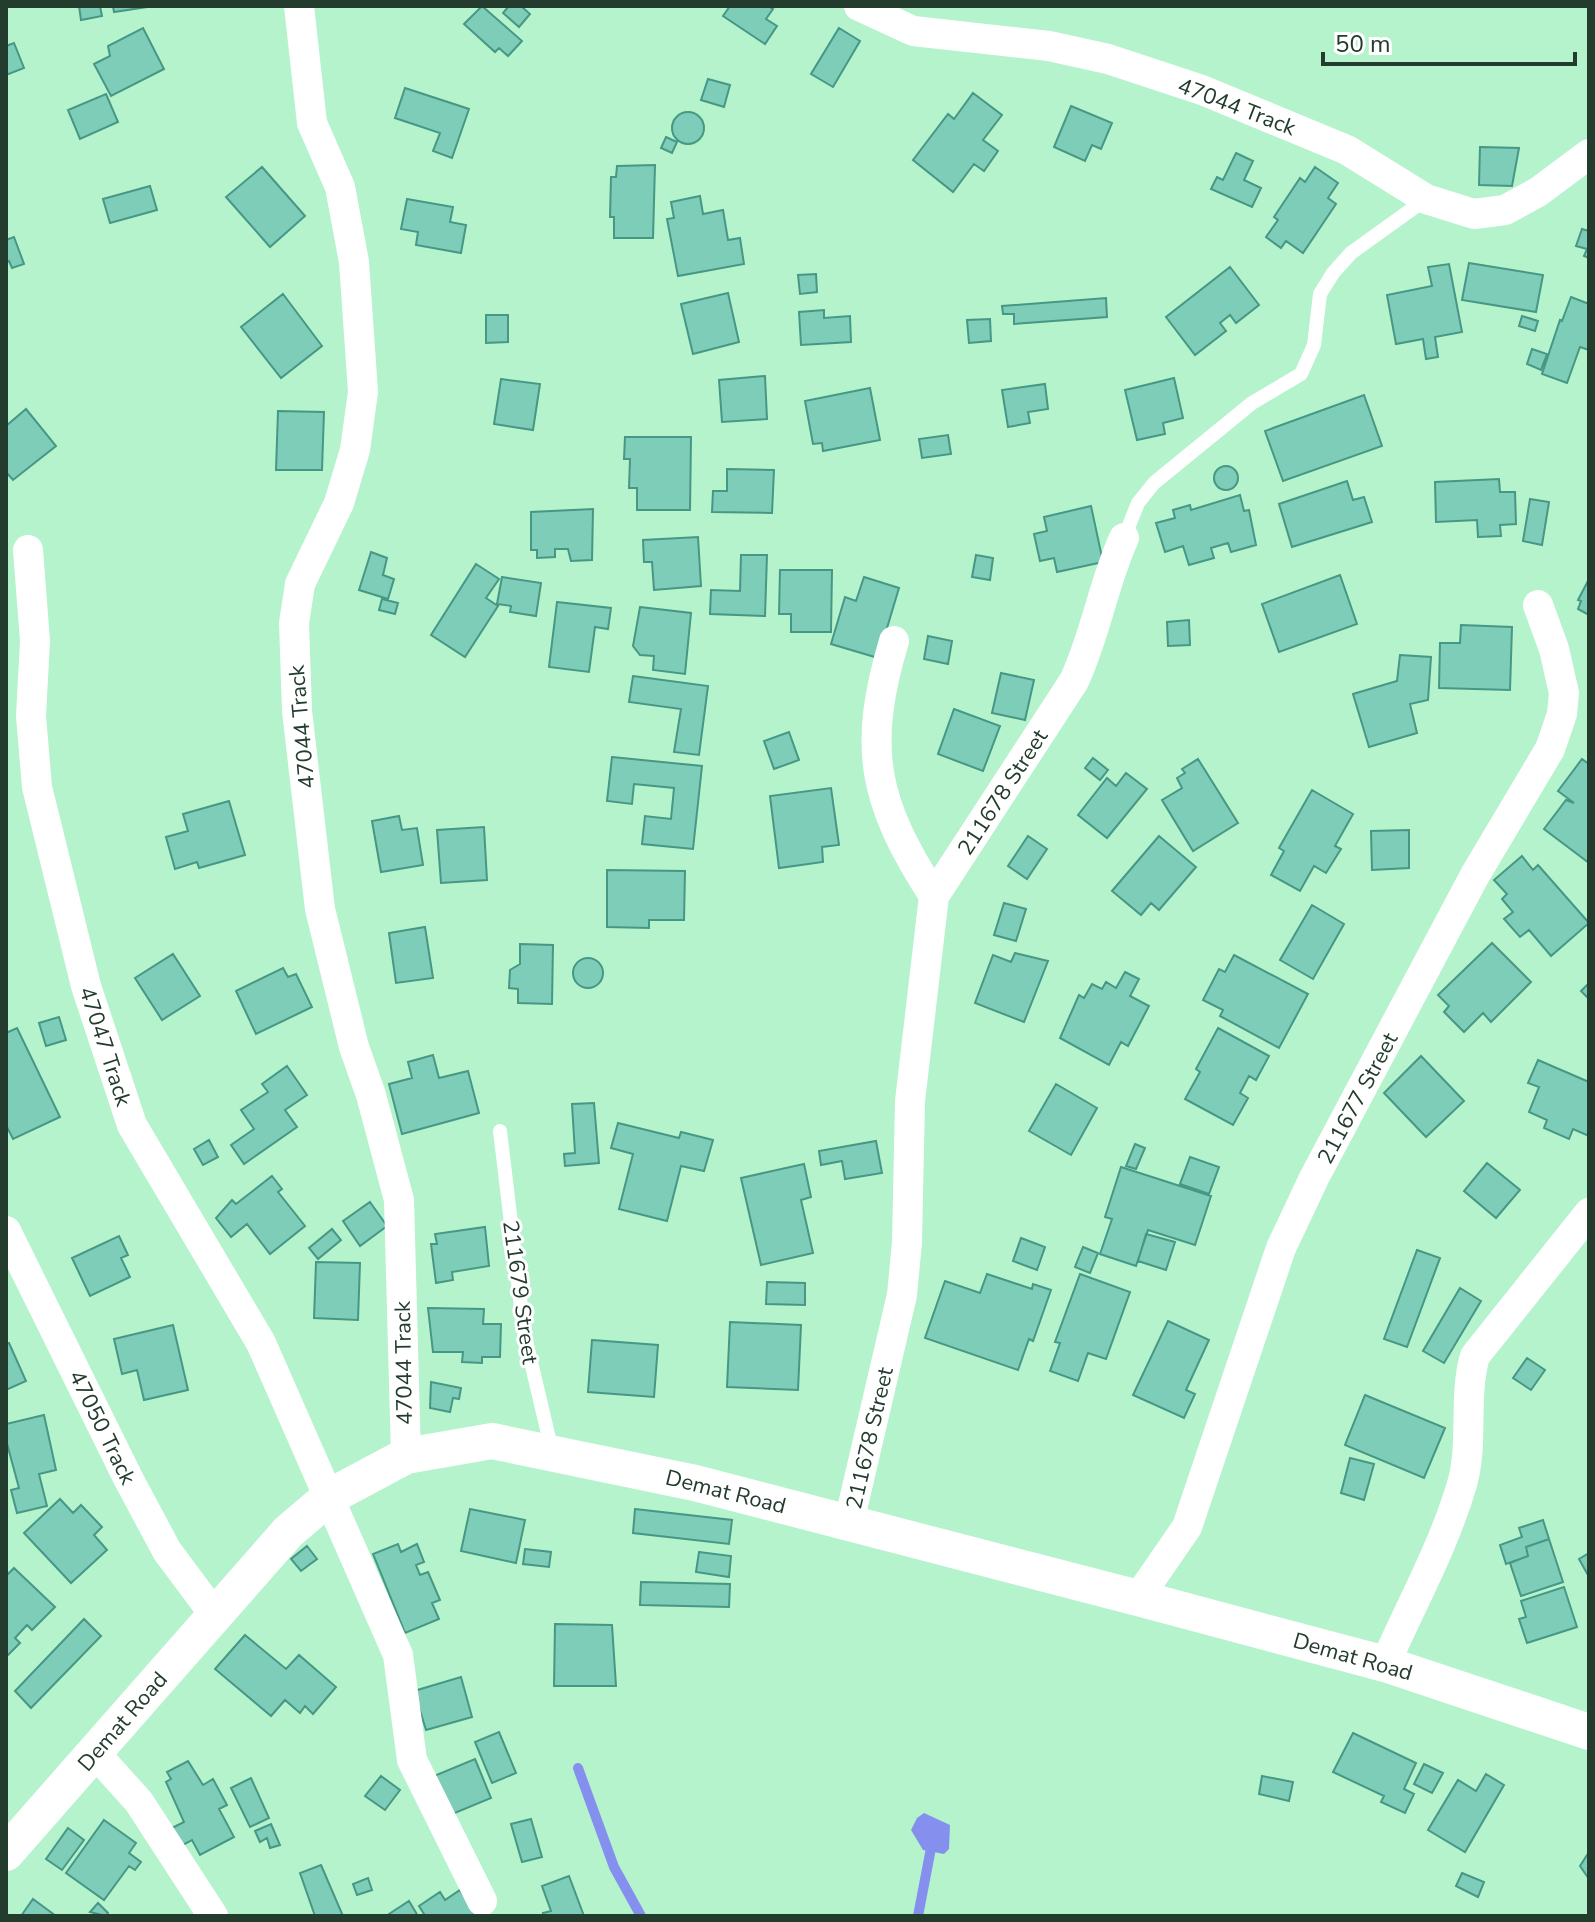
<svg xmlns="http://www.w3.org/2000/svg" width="1595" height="1922" font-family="'Nunito Sans',sans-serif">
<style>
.water{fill:#8590ee}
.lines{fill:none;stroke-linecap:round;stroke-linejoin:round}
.stream{stroke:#8590ee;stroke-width:10}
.building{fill:#7dcdb9;stroke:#479785;stroke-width:2}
.service{stroke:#fff;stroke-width:14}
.minor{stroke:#fff;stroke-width:30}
.tertiary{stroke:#fff;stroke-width:36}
.labels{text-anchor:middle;stroke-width:6;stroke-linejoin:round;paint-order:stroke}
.street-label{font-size:22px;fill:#233c2d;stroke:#fff}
</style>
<rect width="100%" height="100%" fill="#b4f3cc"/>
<path class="water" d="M924,1813L950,1825L949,1849L944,1854L923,1850L911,1830L917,1818Z"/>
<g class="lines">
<path class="stream" d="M578,1768L614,1867L641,1916
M918,1916L932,1843"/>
</g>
<path class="building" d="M79,6H100L102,16L81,20Z
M113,6H154L114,12Z
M482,6L522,41L508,56L499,48L495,52L464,24Z
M509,6H521L530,14L519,27L503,13Z
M730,6H768L773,9L766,19L777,26L765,44L723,16Z
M143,28L164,69L111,96L94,64L110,56L108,46Z
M839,28L860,41L833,87L811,74Z
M14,43L24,68L6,75V46Z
M708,79L730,85L724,107L701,100Z
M405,88L469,109L452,158L433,151L440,133L395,118Z
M973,93L1002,115L983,140L998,151L984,171L974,164L953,192L913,160L948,114L954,119Z
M106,94L118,122L80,139L68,110Z
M1071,106L1112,123L1101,149L1092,145L1085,161L1054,147Z
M672 128a16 16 0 1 1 32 0a16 16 0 1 1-32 0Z
M666,137L677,142L672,153L661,148Z
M1480,147L1519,148L1512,186L1479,185Z
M1236,153L1253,161L1244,180L1261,188L1252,207L1211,189L1217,177L1223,180Z
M655,165L653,238H614V217H610L611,177H616L617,166Z
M262,167L305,216L270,247L226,197Z
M1315,167L1338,183L1328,198L1336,204L1303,253L1286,241L1281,248L1266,237L1278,220L1274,217L1300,178L1305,182Z
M150,186L157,210L110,223L103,199Z
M700,196L703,214L723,210L728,240L740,238L744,264L678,276L667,219L674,218L671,202Z
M407,199L453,207L450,222L466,225L461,253L416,245L418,232L401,229Z
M1582,229L1589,231V258L1584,256L1587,249L1576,246Z
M14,237L24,264L12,268L9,261L6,263V240Z
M1469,263L1543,275L1536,312L1462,300Z
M1449,264L1462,332L1435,337L1438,357L1426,359L1423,339L1396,344L1387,295L1432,286L1428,267Z
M1230,267L1259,305L1236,323L1230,315L1220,323L1226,331L1195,355L1166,317Z
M816,274L817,292L800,294L798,275Z
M728,293L739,342L693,354L681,304Z
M283,294L322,346L281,378L241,327Z
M1571,297L1589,304V350L1580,347L1567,383L1542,374L1560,320L1562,321Z
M1106,298L1107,317L1014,324V314H1003L1002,306Z
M824,310V318L850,316L851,342L801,345L799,312Z
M486,315H508V342L486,343Z
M1522,316L1538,321L1535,331L1519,326Z
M990,319L991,341L969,343L967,320Z
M1532,349L1547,354L1541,370L1527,364Z
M765,376L767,419L722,422L719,380Z
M1174,378L1183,418L1163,423L1165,434L1137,440L1125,390Z
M501,379L540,384L533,430L494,424Z
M1045,384L1048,409L1028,412L1030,423L1008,427L1002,390Z
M870,388L880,440L823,451L822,443L813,444L805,401Z
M1364,395L1382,446L1283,481L1265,431Z
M26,409L56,446L13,480L6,472V426Z
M278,411L324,412L322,470H276Z
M948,435L951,454L922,458L919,439Z
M625,437H691L690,510H637V488H629L630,459H624Z
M1214 478a12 12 0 1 1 24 0a12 12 0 1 1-24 0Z
M727,469L774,470L772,513L712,512L713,491H727Z
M1499,479L1500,492H1515L1516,524L1500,525L1501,536L1478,537L1477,520L1436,522L1435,482Z
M1347,481L1353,500L1364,497L1372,522L1292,547L1279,504Z
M1240,495L1244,511L1249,510L1256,545L1231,552L1228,543L1211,548L1214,558L1189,565L1183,546L1165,552L1156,523L1175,518L1173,510L1190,505L1191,510Z
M1530,499L1549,502L1542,545L1523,541Z
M1091,506L1103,562L1057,572L1054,558L1040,561L1034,534L1047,531L1044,517Z
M593,509L592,560L571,561L568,549H555V557L537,558V550H531V512Z
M698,537L701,586L654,590L652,562H644L643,540Z
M371,552L387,558L383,575L394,579L388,599L359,590Z
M741,555H767L765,616L710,614L711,590L740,591Z
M976,555L993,558L990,580L972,577Z
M476,564L499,579L486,598L498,606L465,657L431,635Z
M780,570H832L831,632H791V614H779Z
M1340,575L1357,624L1279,652L1262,604Z
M502,577L541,583L536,616L510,612L511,606L497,604Z
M864,577L899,588L878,658L831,644L845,597L856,601Z
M1589,579V615L1578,609L1581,601L1578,600Z
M382,599L398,603L395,614L379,610Z
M557,602L611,608L608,629L595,627L589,672L549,667Z
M640,607L691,613L685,674L653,670L654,656L640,655L633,646Z
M1189,620L1190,645L1168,646L1167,622Z
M1461,625L1512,627L1510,690L1439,688L1440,643H1460Z
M928,636L952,641L948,664L924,659Z
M1400,655L1431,657L1428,700L1410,704L1417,733L1369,747L1353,694L1397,681Z
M1001,673L1034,680L1025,720L992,713Z
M633,676L708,686L699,755L674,752L681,709L629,702Z
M954,709L1000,726L983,771L938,754Z
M789,732L799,760L774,769L764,741Z
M612,757L702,766L693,849L642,844L645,816L671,819L674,788L634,784L632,804L607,801Z
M1093,758L1108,770L1100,780L1085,768Z
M1198,759L1238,823L1193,851L1162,800L1182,788L1177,778L1185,773L1182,769Z
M1582,759L1589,764V863L1544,829L1566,800L1574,803L1558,791Z
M1126,773L1147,789L1107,838L1078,815L1107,778L1116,786Z
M831,788L839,845L822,847L823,862L779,868L770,796Z
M1312,790L1353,814L1335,846L1341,849L1326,873L1314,866L1300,891L1271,875L1284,851L1279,848Z
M229,801L245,855L199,868L197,862L175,869L166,837L188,831L183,814Z
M399,816L402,830L417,828L423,865L381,872L372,821Z
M484,827L487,880L441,883L437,830Z
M1409,830V868L1372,870L1371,831Z
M1028,836L1047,849L1027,879L1008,866Z
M1159,836L1196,867L1159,910L1151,903L1141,915L1112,891Z
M1522,856L1533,870L1538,865L1589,923L1551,956L1529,930L1520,937L1504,919L1513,912L1502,899L1507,894L1494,880Z
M607,870L685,871L684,920H649V928L607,927Z
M1004,903L1026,909L1016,941L994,935Z
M1312,905L1344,924L1313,979L1280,960Z
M425,927L433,978L396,983L389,933Z
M1492,943L1531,982L1491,1022L1483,1013L1464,1032L1444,1012L1449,1006L1438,995Z
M520,944L553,945L552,1004L518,1003V989L509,988L510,970L520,964Z
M1015,953L1048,961L1024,1022L975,1003L993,955L1011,962Z
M173,954L200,996L162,1020L135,978Z
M1234,955L1308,994L1279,1048L1220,1016L1223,1010L1203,1000L1219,969L1225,972Z
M573 973a15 15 0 1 1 30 0a15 15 0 1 1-30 0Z
M283,968L288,977L296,974L312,1007L256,1034L236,991Z
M1125,972L1139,979L1130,996L1149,1006L1128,1046L1121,1042L1109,1065L1060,1038L1079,995L1084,998L1092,984L1102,989L1106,982L1116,988Z
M1589,983V999L1581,991Z
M59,1017L66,1040L46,1046L39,1023Z
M17,1028L60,1117L13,1139L6,1125V1033Z
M1218,1028L1269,1056L1256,1080L1249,1076L1240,1093L1248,1098L1233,1125L1185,1099L1200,1072L1196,1069Z
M433,1055L439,1078L468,1071L479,1113L402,1134L389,1084L412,1078L408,1062Z
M1421,1056L1464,1101L1426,1137L1384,1093Z
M1538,1060L1589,1082V1136L1573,1129L1569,1139L1544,1128L1547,1120L1529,1112L1539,1087L1528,1083Z
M287,1066L307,1095L285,1110L297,1127L244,1164L231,1145L254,1129L241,1110L268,1092L262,1084Z
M1056,1084L1097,1108L1071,1155L1029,1131Z
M594,1103L599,1163L565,1166L564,1154L575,1153L572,1104Z
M618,1123L679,1138L681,1132L713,1140L704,1171L681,1166L667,1221L619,1209L633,1154L611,1148Z
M209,1140L218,1157L203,1165L194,1149Z
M876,1141L882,1173L845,1179L842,1161L821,1165L819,1151Z
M1135,1144L1145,1148L1136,1169L1126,1166Z
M1190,1157L1219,1167L1209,1194L1180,1184Z
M1487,1163L1520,1190L1496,1218L1464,1191Z
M804,1164L811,1197L801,1200L813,1253L761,1265L741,1178Z
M1121,1167L1211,1196L1195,1245L1148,1230L1136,1266L1100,1254L1112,1219L1105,1217Z
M272,1176L282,1189L278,1192L305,1226L270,1254L247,1224L231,1237L216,1218L232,1200L236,1204Z
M370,1202L387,1226L360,1246L343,1221Z
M485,1227L489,1266L452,1272L453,1280L436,1283L431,1244H437L435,1234Z
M332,1229L341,1240L318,1259L309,1248Z
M1146,1234L1175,1242L1166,1270L1138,1261Z
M119,1236L128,1255L121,1258L130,1277L90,1296L72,1258Z
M1021,1238L1045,1247L1037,1270L1013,1261Z
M1083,1247L1098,1253L1090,1273L1075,1267Z
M1417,1250L1440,1258L1407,1347L1384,1339Z
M316,1262L360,1263L358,1320L314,1318Z
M987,1274L1032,1289L1033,1284L1051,1290L1033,1341L1029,1339L1018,1370L925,1338L945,1281L980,1293Z
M1080,1274L1130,1292L1106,1359L1088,1353L1078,1381L1050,1371L1060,1343L1055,1342Z
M767,1282L805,1283V1305L766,1304Z
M1460,1288L1481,1301L1444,1363L1423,1351Z
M428,1308L484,1309L483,1324H501L500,1357H482V1363L462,1362L463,1352H433Z
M1168,1321L1209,1340L1186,1390L1195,1394L1184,1418L1133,1395Z
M730,1322L801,1325L798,1390L727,1387Z
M173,1325L188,1390L144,1400L137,1370L122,1374L114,1339Z
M592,1340L658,1345L654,1397L588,1392Z
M9,1343L26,1381L6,1390V1344Z
M1527,1358L1545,1370L1531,1390L1513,1378Z
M431,1382L461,1388L459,1399L453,1398L450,1412L430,1408Z
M1365,1395L1445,1428L1424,1478L1345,1445Z
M44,1415L56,1470L39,1474L47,1506L17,1513L11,1490L19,1488L6,1440V1424Z
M1350,1458L1374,1464L1364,1500L1341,1493Z
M60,1499L73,1513L81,1505L102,1527L94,1535L107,1550L71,1583L24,1533Z
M470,1509L525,1520L516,1563L461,1551Z
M635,1509L732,1520L729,1544L633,1533Z
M1543,1520L1549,1539L1526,1547L1528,1556L1506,1564L1500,1545L1522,1537L1519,1528Z
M1549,1539L1563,1582L1521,1596L1510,1563L1528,1556L1526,1547Z
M398,1544L401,1552L417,1544L424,1562L416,1565L420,1575L428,1572L440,1600L432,1603L439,1619L405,1633L373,1554Z
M307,1546L317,1559L301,1571L291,1559Z
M525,1549L551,1552L549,1567L523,1564Z
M699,1552L731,1556L729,1577L696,1572Z
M1589,1553V1577L1579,1559Z
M14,1568L55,1607L32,1630L27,1625L15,1638L20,1643L6,1657V1576Z
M641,1582L730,1584L729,1607L640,1605Z
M1564,1587L1577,1627L1527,1643L1519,1619L1526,1617L1521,1601Z
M84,1619L101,1636L31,1708L15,1691Z
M555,1624L612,1625L616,1686H554Z
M245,1635L286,1669L299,1655L336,1687L313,1714L305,1706L300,1713L285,1700L271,1716L215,1669Z
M461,1677L472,1717L426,1730L414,1691Z
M499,1732L516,1773L492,1783L475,1742Z
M1353,1733L1416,1763L1404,1789L1414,1794L1405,1813L1381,1802L1384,1796L1333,1772Z
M475,1759L491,1798L450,1815L434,1776Z
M188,1761L203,1785L213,1779L227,1805L219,1809L234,1837L200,1855L192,1840L181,1846L172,1828L184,1822L166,1782L171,1779L167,1772Z
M1424,1764L1443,1773L1432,1793L1414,1784Z
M1486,1774L1504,1785L1465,1852L1428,1830L1458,1780L1476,1791Z
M381,1776L400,1790L385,1810L365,1796Z
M1262,1776L1293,1782L1289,1801L1259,1794Z
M251,1778L269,1818L250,1827L231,1788Z
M531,1819L542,1857L522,1862L511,1824Z
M104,1820L136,1843L129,1853L141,1862L135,1870L129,1866L104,1900L66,1873Z
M271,1824L280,1845L270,1848L267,1838L260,1842L255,1831Z
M68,1828L84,1840L62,1870L46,1859Z
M1589,1852V1879L1580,1866Z
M321,1865L343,1916H315L300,1873Z
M1462,1873L1484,1882L1478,1897L1456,1886Z
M569,1876L584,1916H544L543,1913L551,1911L542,1886Z
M368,1878L372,1890L357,1895L353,1884Z
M460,1890L477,1916H420L424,1914L419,1906L440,1892L445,1900Z
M33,1899L56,1916H21Z
M409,1901L418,1916H386Z
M98,1903L108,1913L106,1916L90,1912Z"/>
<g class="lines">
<path class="service" d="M1124,538L1138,503L1154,483L1252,403L1301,374L1314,345L1320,294L1333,273L1351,253L1426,199
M500,1131L524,1332L552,1451"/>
<path class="minor" d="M299,6L312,123L340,187L354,262L363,392L355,450L339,503L300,584L294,623L297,711L320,909L354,1047L371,1095L399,1200L406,1456
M859,6L913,31L1049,46L1108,59L1202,90L1347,150L1426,199L1474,214L1505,210L1538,192L1589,154
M28,550L35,641L31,716L37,787L86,986L132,1125L261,1343L398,1655L412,1760L482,1901
M894,641C862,748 873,802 934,896
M6,1231L128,1478L167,1551L214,1614
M849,1522L902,1295L907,1242L910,1101L934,896L1074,681C1096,634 1103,584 1124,538
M1138,1598L1187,1527L1281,1248L1314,1178L1475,875L1550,749L1562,714L1564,693L1554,649L1538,605
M1385,1664C1411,1605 1444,1546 1462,1484C1474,1442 1463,1397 1475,1356L1589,1213
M95,1753L139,1802L213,1916"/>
<path class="tertiary" d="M6,1853L288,1532L329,1497L406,1456L492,1441L695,1483L1138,1598L1385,1664L1589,1732"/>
</g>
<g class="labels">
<g class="street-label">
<text transform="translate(1237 106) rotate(21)" y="8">47044 Track</text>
<text transform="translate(301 727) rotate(-95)" y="8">47044 Track</text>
<text transform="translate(1002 792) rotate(-57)" y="8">211678 Street</text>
<text transform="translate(106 1046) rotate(72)" y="8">47047 Track</text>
<text transform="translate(1357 1098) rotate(-62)" y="8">211677 Street</text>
<text transform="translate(521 1292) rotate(82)" y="8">211679 Street</text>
<text transform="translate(403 1363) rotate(-91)" y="8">47044 Track</text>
<text transform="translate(103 1427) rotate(64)" y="8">47050 Track</text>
<text transform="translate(869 1438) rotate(-77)" y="8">211678 Street</text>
<text transform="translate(726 1491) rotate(14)" y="8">Demat Road</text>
<text transform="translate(1353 1656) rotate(16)" y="8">Demat Road</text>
<text transform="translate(122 1721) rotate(-49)" y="8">Demat Road</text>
</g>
</g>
<rect width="1595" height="1922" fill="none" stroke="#233c2d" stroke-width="16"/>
<path d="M1323 52v12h252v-12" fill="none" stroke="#233c2d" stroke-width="4"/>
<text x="1335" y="52" font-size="24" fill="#233c2d" stroke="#ffffff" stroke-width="6" paint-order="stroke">50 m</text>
</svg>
